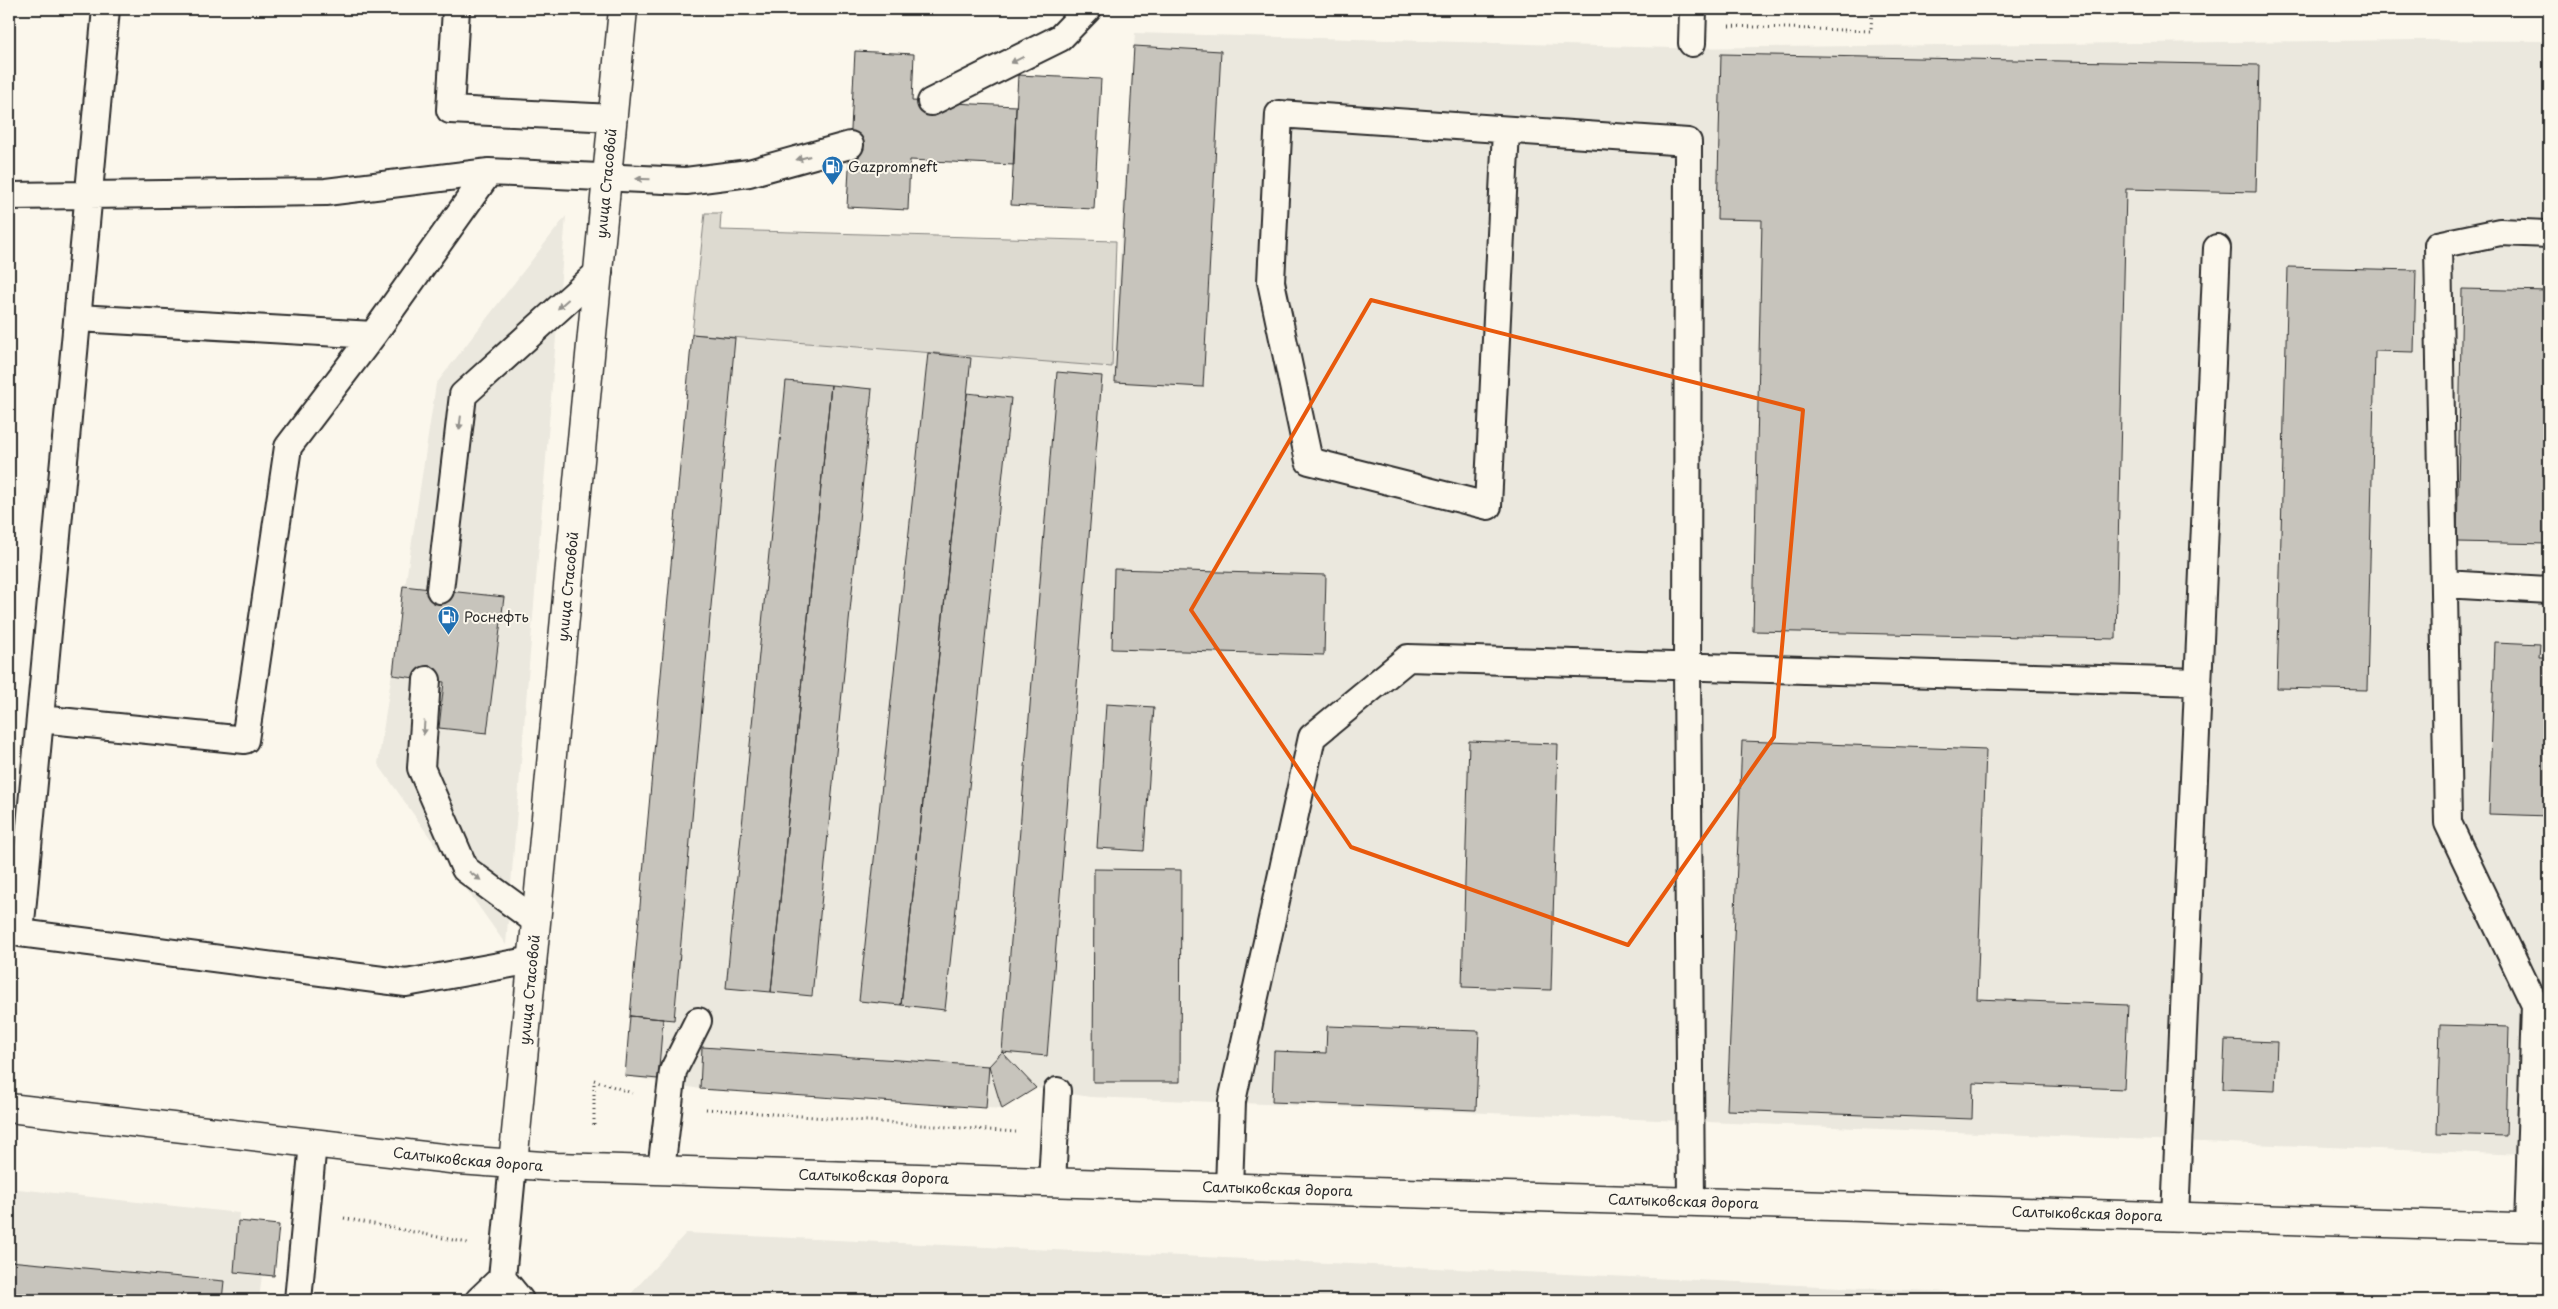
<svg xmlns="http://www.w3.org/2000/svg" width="2558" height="1309" font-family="'Playpen Sans',sans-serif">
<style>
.built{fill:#ebe8de}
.green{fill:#dddad0;stroke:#84827e}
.building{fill:#c7c4bc;stroke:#2b2b2b}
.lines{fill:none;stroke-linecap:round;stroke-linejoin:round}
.lane-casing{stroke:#2b2b2b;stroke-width:30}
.street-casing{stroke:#2b2b2b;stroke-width:31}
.path{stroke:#2b2b2b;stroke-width:3;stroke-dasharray:1 4;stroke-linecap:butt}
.lane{stroke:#fbf7ec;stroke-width:26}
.street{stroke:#fbf7ec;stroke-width:28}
.oneway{fill:#93918c}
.marked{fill:none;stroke:#e8590c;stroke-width:4;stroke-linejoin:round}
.labels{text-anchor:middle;stroke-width:4;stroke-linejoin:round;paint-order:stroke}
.poi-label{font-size:14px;fill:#2b2b2b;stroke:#fbf7ec;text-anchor:start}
.street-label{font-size:14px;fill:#2b2b2b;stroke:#fbf7ec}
</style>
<rect width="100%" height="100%" fill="#fbf7ec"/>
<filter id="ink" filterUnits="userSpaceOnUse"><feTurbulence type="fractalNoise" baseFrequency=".02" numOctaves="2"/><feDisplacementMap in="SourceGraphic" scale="10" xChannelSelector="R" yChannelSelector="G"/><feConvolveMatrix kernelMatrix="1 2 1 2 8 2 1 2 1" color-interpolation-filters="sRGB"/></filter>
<g filter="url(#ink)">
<path class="built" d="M1135,33L1672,48L2420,40L2549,41V1156L1090,1097L1036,1088L1002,1109L700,1089L625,1076L692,334L1112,367Z
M566,216L506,945L378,764L436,384Z
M9,1188L239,1213L234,1272L262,1275L259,1300H9Z
M686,1233L2122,1300H629V1296Z"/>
<path class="green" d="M705,213H721L720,230L1116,241L1112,367L692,334Z"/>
<path class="building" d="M1134,46L1221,51L1203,387L1115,382Z
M855,51L914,54L912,101L1016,106L1014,165L910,160L908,210L847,207Z
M1721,54L2259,65L2256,192L2126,189L2116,639L1753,631L1762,220L1717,219Z
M1018,75L1101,79L1094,209L1011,205Z
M2288,267L2416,270L2414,352L2375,351L2367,690L2277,688Z
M2462,289L2549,291V544L2457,542Z
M692,334L735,338L674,1020L630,1016Z
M928,353L971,358L901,1005L859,1001Z
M1057,372L1102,376L1047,1056L1002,1052Z
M786,381L831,385L771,992L726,988Z
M831,385L872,389L812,996L771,992Z
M967,393L1011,398L945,1010L901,1005Z
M1114,569L1326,575L1324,655L1112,649Z
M403,586L504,597L487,733L439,728L444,682L393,675Z
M2495,642L2540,644L2539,657H2549V816L2489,814Z
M1106,704L1154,707L1144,851L1097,848Z
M1469,741L1558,744L1551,990L1462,987Z
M1742,741L1986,750L1977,999L2128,1005L2124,1089L1973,1083L1972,1119L1727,1110Z
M1094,869L1181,870L1180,1082H1093Z
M630,1016L663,1019L658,1079L625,1076Z
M2440,1025L2509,1027L2506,1136L2437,1134Z
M1327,1026L1479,1031L1476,1110L1272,1102L1274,1051L1326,1053Z
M2225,1040L2277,1042L2275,1091L2223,1089Z
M702,1047L989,1066L986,1108L700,1089Z
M1002,1052L1036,1088L1002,1109L989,1066Z
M238,1221L279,1225L274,1276L234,1272Z
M9,1261L224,1281L222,1300H9Z"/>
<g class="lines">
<defs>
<path id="lane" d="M106,9L20,933L406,983L533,960
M456,9L450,110L613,118
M1692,43L1693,9
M931,102L1060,38L1088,9
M1506,130L1488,506L1309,461L1271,282L1279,114L1688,142L1687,667L1691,1202
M9,196L326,192L489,172
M78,318L373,335
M2444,584L2549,590
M440,590L463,395L599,272
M427,680L421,768L465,869L536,921
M40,719L245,740L288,447L373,335L489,172L686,181L749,173L850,145
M513,1164L502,1278L520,1300
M661,1170L673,1071L698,1021
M1052,1182L1057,1091
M1229,1188L1232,1101L1312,737L1408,658L2198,682
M2175,1217L2217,248
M2528,1227L2535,1005L2448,823L2438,245L2500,232L2549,234
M298,1300L313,1143
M479,1300L502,1278"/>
<g id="street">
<path id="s1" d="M9,1108L459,1160L556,1167L2549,1228"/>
<path id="s2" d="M513,1164L623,9"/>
</g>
</defs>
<use href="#lane" class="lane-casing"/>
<use href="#street" class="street-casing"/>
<path class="path" d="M1729,26L1871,31L1872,9
M706,1109L1016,1132
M594,1125V1080L632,1093
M344,1218L468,1243"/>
<use href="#lane" class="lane"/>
<use href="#street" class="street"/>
</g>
<defs><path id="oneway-solid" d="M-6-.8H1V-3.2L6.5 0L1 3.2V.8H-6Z" transform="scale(1.25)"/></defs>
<g class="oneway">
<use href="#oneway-solid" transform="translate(1017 60) rotate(154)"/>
<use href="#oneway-solid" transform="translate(803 158) rotate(165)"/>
<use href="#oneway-solid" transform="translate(643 179) rotate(-178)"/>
<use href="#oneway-solid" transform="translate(563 304) rotate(138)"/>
<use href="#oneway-solid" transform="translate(460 423) rotate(97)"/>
<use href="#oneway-solid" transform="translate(424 728) rotate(94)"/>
<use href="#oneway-solid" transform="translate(475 876) rotate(36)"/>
</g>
</g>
<path class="marked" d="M1371,300L1803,410L1774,737L1628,945L1351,847L1191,610Z"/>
<defs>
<symbol id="fuel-pin" viewBox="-11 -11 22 30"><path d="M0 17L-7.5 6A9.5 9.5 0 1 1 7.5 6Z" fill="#1f6fb2" stroke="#fbf7ec"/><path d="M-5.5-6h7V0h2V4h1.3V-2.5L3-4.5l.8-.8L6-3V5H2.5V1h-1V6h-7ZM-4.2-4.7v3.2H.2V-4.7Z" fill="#fff"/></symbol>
</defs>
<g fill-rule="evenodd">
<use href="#fuel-pin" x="820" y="154" width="25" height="34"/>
<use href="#fuel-pin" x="436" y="604" width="25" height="34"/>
</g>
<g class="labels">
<g class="poi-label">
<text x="848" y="172">Gazpromneft</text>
<text x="464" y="622">Роснефть</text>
</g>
<g class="street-label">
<text dy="5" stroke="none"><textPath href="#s2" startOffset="985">улица Стасовой</textPath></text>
<text dy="5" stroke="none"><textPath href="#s2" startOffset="580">улица Стасовой</textPath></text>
<text dy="5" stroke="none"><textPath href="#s2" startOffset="175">улица Стасовой</textPath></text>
<text dy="5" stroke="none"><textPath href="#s1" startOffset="462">Салтыковская дорога</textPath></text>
<text dy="5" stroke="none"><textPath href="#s1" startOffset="868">Салтыковская дорога</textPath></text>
<text dy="5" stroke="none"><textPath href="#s1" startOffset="1272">Салтыковская дорога</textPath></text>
<text dy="5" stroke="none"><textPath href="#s1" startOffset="1678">Салтыковская дорога</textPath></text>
<text dy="5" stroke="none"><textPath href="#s1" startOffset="2082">Салтыковская дорога</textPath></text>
</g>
</g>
<rect width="2558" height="1309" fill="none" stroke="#fbf7ec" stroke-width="30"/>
<rect x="15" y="15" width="2528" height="1279" fill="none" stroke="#2b2b2b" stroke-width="2" filter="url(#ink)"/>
</svg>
